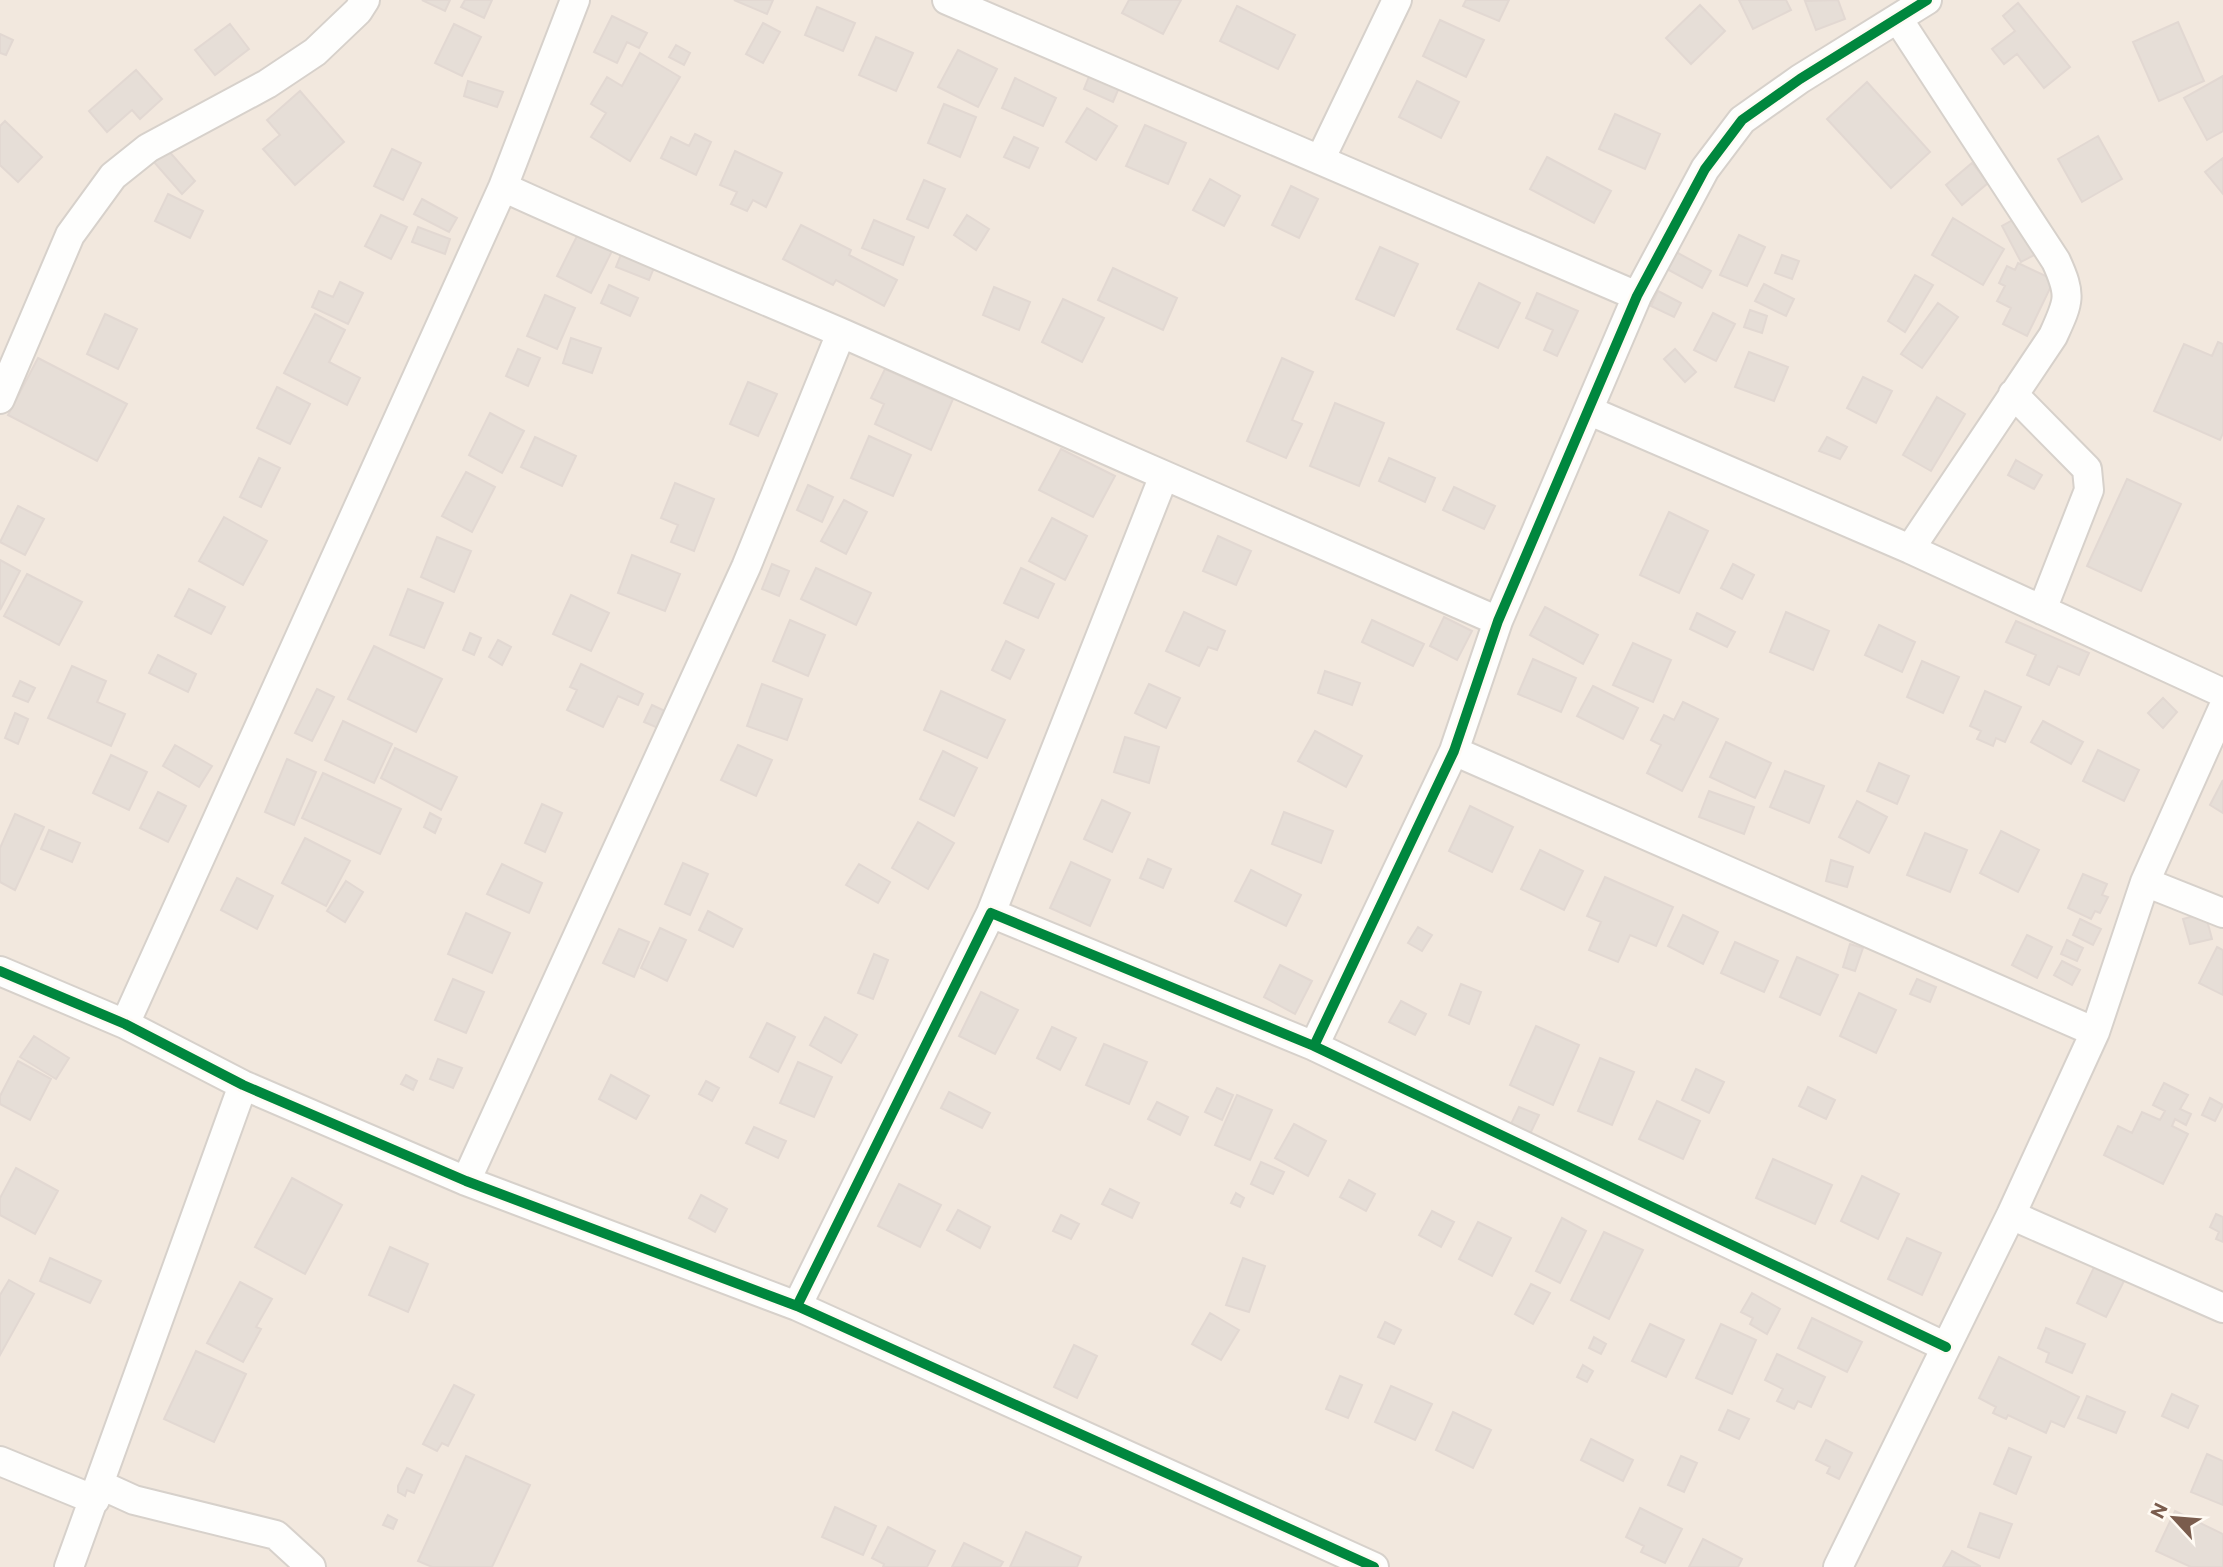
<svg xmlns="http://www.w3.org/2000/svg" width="2223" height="1567" font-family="Commissioner,sans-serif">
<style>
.residential{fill:#f2e8de}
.building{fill:#e6ded7;stroke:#e2d8d2;stroke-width:2}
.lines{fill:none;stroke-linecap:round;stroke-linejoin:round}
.street-casing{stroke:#d7d1cb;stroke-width:32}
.street{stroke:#fefefd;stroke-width:28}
.cycleway-casing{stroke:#fffaf3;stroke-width:15}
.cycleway{stroke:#00873e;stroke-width:10}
</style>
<rect width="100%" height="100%" fill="#f9f5f0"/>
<path class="residential" d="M0,0H2223V1567H0Z"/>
<path class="building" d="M422,0H450L445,11Z
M465,0H492L484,18L461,7Z
M734,0H773L767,14Z
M1129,0H1181L1163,34L1122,13Z
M1466,0H1509L1499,21L1463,6Z
M1739,0H1786L1791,10L1753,29Z
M1838,0L1845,19L1816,30L1805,1Z
M2018,3L2070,67L2044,88L2017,54L2004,64L1992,49L2015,31L2003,16Z
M1700,5L1725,31L1691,64L1666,38Z
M1237,6L1295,35L1278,69L1220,41Z
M817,7L855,23L843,51L805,35Z
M612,16L647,33L639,48L627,42L617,63L594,52Z
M1440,20L1484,40L1466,77L1423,56Z
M2178,22L2204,81L2159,101L2133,42Z
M763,23L780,32L763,63L746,54Z
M230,24L249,49L215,75L195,50Z
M454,24L481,37L462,76L435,63Z
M0,34L13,40L6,55L0,53Z
M876,37L913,53L896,91L859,75Z
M676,45L690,53L684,65L669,57Z
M958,50L997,69L978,107L938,87Z
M640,53L680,77L630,161L591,137L606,113L591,104L607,77L622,86Z
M1092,69L1121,83L1113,102L1084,89Z
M136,70L162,99L140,119L132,110L107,132L89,111Z
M2223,76V131L2207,140L2184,98Z
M1015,78L1056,98L1043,126L1002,108Z
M468,81L503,92L497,107L464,96Z
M1417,81L1459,102L1441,138L1399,117Z
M1867,82L1930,152L1891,188L1827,119Z
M300,91L344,142L295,185L263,149L280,135L267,120Z
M944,104L976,117L960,157L928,143Z
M1087,108L1117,126L1096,160L1066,142Z
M1615,114L1660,134L1645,169L1599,149Z
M5,121L42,157L18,182L0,165V126Z
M1145,125L1186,143L1168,184L1126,166Z
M695,134L711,142L696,175L661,158L671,137L689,146Z
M2098,136L2122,179L2082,202L2058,159Z
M1014,137L1038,148L1029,168L1004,157Z
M167,149L195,181L182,194L154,162Z
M392,149L421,163L403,200L374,186Z
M735,151L782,173L766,207L753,200L747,211L731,204L737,192L720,185Z
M1547,157L1611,191L1594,223L1530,189Z
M2223,158V194L2205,172Z
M1972,163L1988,183L1962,205L1946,185Z
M1210,179L1240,196L1224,226L1193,210Z
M924,180L945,189L928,228L907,219Z
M1291,186L1318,199L1299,238L1272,225Z
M168,194L203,211L190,238L155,221Z
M422,199L457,218L449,232L414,214Z
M381,215L407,227L391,259L365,246Z
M967,215L989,229L976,250L954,235Z
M2020,216L2040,252L2021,262L2002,226Z
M1953,218L2004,249L1983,285L1932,255Z
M874,220L914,237L903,265L862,248Z
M801,225L851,250L849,255L897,280L884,306L836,280L833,285L783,259Z
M418,227L450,239L445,254L412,242Z
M579,232L613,249L591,293L557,276Z
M1739,235L1765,247L1747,286L1720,275Z
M1380,247L1418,264L1394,316L1356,299Z
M622,252L655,265L649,280L616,267Z
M1676,252L1711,271L1702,288L1667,269Z
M1782,255L1799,261L1792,279L1775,273Z
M2018,263L2054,280L2027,336L2003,324L2011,308L1997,301L2005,286L1999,283L2007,266L2015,270Z
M1113,268L1177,298L1163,330L1098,300Z
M1915,275L1933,285L1905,332L1888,321Z
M340,282L363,293L348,324L312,307L319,291L333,297Z
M1479,283L1520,303L1498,348L1457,329Z
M1764,284L1794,299L1786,316L1755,301Z
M609,285L638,298L630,316L601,303Z
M994,287L1030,302L1019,330L983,315Z
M1658,291L1681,303L1674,317L1651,306Z
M1537,293L1578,311L1557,356L1544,350L1553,330L1526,318Z
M545,295L575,308L557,349L527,336Z
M1063,299L1104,318L1082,362L1042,342Z
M1938,303L1958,317L1922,368L1901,354Z
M1750,310L1767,316L1762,333L1744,327Z
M1713,313L1735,324L1716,361L1694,350Z
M105,314L137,329L118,369L87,354Z
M315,314L345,330L329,362L360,378L347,405L284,373Z
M571,338L601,348L592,373L563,363Z
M2218,342L2223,344V433L2220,440L2154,411L2184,344L2212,356Z
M518,349L540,358L528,386L506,376Z
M1675,349L1696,372L1685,382L1664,359Z
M1749,352L1788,367L1774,401L1735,387Z
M38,358L127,404L97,461L8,415Z
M1282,358L1313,372L1292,420L1302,424L1286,458L1247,441Z
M885,369L953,399L931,450L875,424L884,404L871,398Z
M1863,377L1892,391L1876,423L1847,408Z
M748,382L777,394L758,436L730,424Z
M277,387L310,404L290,444L257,428Z
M1937,397L1965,414L1931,471L1903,455Z
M1335,403L1384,423L1359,486L1310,466Z
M490,413L524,431L502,473L469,455Z
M869,436L911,455L893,496L851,478Z
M535,437L576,456L562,486L521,467Z
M1827,437L1847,447L1840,459L1819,451Z
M1061,449L1115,476L1093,517L1039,490Z
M259,458L280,468L261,507L240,497Z
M1389,458L1435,478L1425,502L1379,481Z
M2016,460L2042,475L2034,489L2008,475Z
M466,472L495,487L472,532L442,516Z
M2127,479L2181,504L2141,591L2087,566Z
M675,483L714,499L694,551L671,542L678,525L661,518Z
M808,485L833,497L822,522L797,510Z
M1454,487L1495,506L1484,529L1443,510Z
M844,500L867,512L846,554L821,541Z
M18,506L44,519L25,555L0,542Z
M1669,512L1708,531L1679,593L1640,575Z
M224,517L267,541L243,585L199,561Z
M1052,518L1087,536L1065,580L1029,561Z
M1218,536L1251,551L1236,585L1203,571Z
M437,537L471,551L454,592L421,577Z
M632,555L680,574L665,611L618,593Z
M0,560L20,571L0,610Z
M772,564L789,571L779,596L762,589Z
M1733,564L1754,575L1742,599L1721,588Z
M816,568L871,593L856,625L801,599Z
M1021,568L1054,584L1038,618L1004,603Z
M27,574L82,602L59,645L4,616Z
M189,589L225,607L211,634L175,616Z
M408,589L443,603L424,648L390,635Z
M571,595L609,613L591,651L553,634Z
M1545,607L1598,635L1583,664L1530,635Z
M1184,612L1225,631L1217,650L1208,647L1199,666L1166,651Z
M1786,612L1829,631L1813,670L1770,652Z
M1697,613L1735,632L1727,647L1690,629Z
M1444,617L1472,631L1457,660L1430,646Z
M790,620L825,635L808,676L773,661Z
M1372,620L1424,644L1413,666L1362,642Z
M2016,621L2089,653L2079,675L2058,666L2049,685L2027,675L2036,655L2006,642Z
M1879,625L1915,642L1902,672L1865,655Z
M470,633L481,638L474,655L463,650Z
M498,640L511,647L502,665L489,657Z
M1006,641L1024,650L1010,679L992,670Z
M1633,643L1671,660L1653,702L1613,685Z
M374,646L442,679L416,732L348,699Z
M158,655L196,674L188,692L149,673Z
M1533,659L1576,678L1561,712L1518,694Z
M1922,661L1959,677L1943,713L1907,697Z
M581,664L643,694L638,705L618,696L603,727L567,710L577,690L570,687Z
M72,666L106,681L97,702L125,714L111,746L48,718Z
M1325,671L1360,683L1352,705L1318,693Z
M20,681L35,688L28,702L13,696Z
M762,684L802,699L787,740L747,726Z
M1149,684L1180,698L1166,728L1135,713Z
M1593,686L1638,708L1623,739L1577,716Z
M317,689L334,697L312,741L295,733Z
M941,691L1005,720L987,758L924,730Z
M1985,691L2021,707L2005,742L1996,738L1993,746L1977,739L1981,731L1970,726Z
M2163,698L2177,712L2163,728L2148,713Z
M1683,702L1718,719L1682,791L1647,773L1661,745L1651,740L1664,715L1674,720Z
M652,705L665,711L658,728L644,722Z
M15,713L28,719L18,744L5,738Z
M343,721L392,744L374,783L325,760Z
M2043,721L2083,742L2071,764L2031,742Z
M1315,731L1362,756L1346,787L1298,761Z
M1125,737L1159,747L1149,783L1114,772Z
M1726,742L1771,763L1755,798L1710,777Z
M175,745L212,766L199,787L163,766Z
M738,745L772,760L756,796L721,780Z
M395,748L457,777L441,810L381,778Z
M2098,750L2139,770L2124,801L2083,781Z
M943,751L977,768L954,816L920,799Z
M111,755L147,772L129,810L93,793Z
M287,759L316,772L294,825L265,812Z
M1879,763L1909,776L1897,804L1867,791Z
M1785,771L1824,786L1809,823L1770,807Z
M323,773L401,809L380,854L302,818Z
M2223,780V813L2210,805Z
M1709,791L1754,807L1744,834L1699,817Z
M158,792L186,806L168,842L140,828Z
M1102,800L1130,813L1112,852L1084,839Z
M1857,801L1887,817L1869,853L1839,837Z
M542,804L562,813L545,852L525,843Z
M1470,806L1513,827L1492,872L1449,851Z
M1284,812L1333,831L1321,863L1272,844Z
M430,813L441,819L435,833L424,827Z
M15,814L44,827L15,890L0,882V848Z
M918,822L954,843L928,889L892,868Z
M49,830L80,843L72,862L41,849Z
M2001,831L2039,850L2018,892L1980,873Z
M1925,833L1967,850L1950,892L1907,875Z
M305,838L350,861L326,906L282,883Z
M1540,850L1583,871L1564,910L1521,889Z
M1148,859L1171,869L1163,888L1140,878Z
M1831,860L1853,867L1847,887L1826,881Z
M1071,862L1110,880L1090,926L1050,908Z
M683,863L708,874L690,915L665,904Z
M502,864L542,883L529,913L487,894Z
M859,864L890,882L878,903L846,885Z
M1251,870L1301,895L1286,926L1235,901Z
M2083,874L2107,884L2102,895L2108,897L2100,913L2095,911L2091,919L2068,908Z
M1605,877L1673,907L1656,946L1630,935L1618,962L1589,950L1601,922L1587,916Z
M237,878L273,896L257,929L221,910Z
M346,881L363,892L345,922L327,911Z
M708,911L742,929L733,947L699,930Z
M466,913L510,933L492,973L448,954Z
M2205,913L2212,939L2190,944L2183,919Z
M1683,915L1718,932L1703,964L1668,946Z
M2080,919L2101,929L2093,945L2073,935Z
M1418,927L1432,935L1422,951L1408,943Z
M660,928L686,940L667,981L641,968Z
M619,929L649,942L634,977L603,963Z
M2027,935L2052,947L2037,978L2012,965Z
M2067,940L2083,948L2077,961L2061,954Z
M1735,942L1778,961L1764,992L1721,973Z
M1850,944L1863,948L1855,971L1843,967Z
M2217,947L2223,950V995L2199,983Z
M874,954L888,960L873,999L858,993Z
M1797,957L1838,975L1820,1015L1780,997Z
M2062,961L2080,970L2072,985L2054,975Z
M1280,965L1312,981L1295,1014L1264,997Z
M453,979L484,992L466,1033L435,1020Z
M1917,979L1936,987L1930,1002L1910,994Z
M1461,984L1481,992L1469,1024L1449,1015Z
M981,992L1018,1010L995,1054L959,1036Z
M1859,993L1896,1010L1876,1053L1840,1036Z
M1401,1001L1426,1014L1415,1035L1389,1022Z
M825,1017L857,1035L841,1063L810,1045Z
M767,1023L795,1037L778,1072L750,1057Z
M1536,1026L1579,1045L1553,1105L1510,1085Z
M1052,1027L1076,1038L1060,1070L1037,1058Z
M34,1036L69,1058L56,1079L20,1057Z
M1104,1044L1147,1062L1129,1104L1086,1085Z
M1600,1058L1634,1072L1612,1125L1578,1111Z
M438,1059L462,1068L453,1088L430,1079Z
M18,1061L51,1079L30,1120L0,1104V1096Z
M798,1062L832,1077L814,1117L780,1103Z
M1696,1069L1724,1082L1709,1113L1682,1100Z
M406,1075L417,1081L413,1090L401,1084Z
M611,1075L649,1096L636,1119L599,1099Z
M706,1081L719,1088L712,1101L699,1094Z
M2164,1083L2188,1095L2180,1109L2191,1114L2186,1125L2175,1119L2172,1126L2188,1134L2163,1184L2104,1155L2118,1126L2132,1133L2142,1112L2160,1120L2165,1111L2153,1105Z
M1808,1087L1835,1100L1826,1119L1799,1106Z
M1217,1088L1233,1095L1222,1120L1205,1112Z
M949,1092L990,1113L982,1128L941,1108Z
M1237,1095L1272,1110L1250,1160L1215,1145Z
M2210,1098L2223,1105L2215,1121L2202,1115Z
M1657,1101L1700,1121L1683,1159L1639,1139Z
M1157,1102L1188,1117L1180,1135L1148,1119Z
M1519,1107L1539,1115L1530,1134L1510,1126Z
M1294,1124L1326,1141L1308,1176L1275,1158Z
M754,1127L786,1141L778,1158L746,1143Z
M1773,1159L1832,1185L1815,1224L1756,1198Z
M1261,1162L1284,1172L1273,1194L1251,1184Z
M16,1168L58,1191L35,1234L0,1215V1198Z
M1862,1176L1899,1194L1878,1239L1841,1221Z
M292,1178L342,1205L305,1274L255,1247Z
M1349,1180L1375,1194L1366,1211L1340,1197Z
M899,1184L941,1205L920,1247L878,1226Z
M1110,1189L1139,1203L1132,1218L1102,1204Z
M1236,1193L1244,1198L1240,1207L1231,1203Z
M701,1195L727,1209L715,1232L689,1218Z
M958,1210L990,1227L980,1248L947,1230Z
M1432,1211L1454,1222L1441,1247L1419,1235Z
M2216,1214L2223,1217V1242L2216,1239L2219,1232L2210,1227Z
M1061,1215L1079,1224L1071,1239L1053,1231Z
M1562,1218L1586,1231L1560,1283L1536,1271Z
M1478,1222L1511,1238L1492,1276L1459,1259Z
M1604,1232L1643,1250L1609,1319L1571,1300Z
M1907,1238L1941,1253L1922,1295L1888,1279Z
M390,1247L428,1264L408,1312L369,1295Z
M50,1258L101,1281L90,1303L40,1281Z
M1243,1258L1265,1266L1249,1312L1226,1305Z
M2098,1259L2128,1273L2106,1317L2077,1303Z
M9,1280L34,1294L0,1355V1295Z
M240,1282L272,1299L256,1327L261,1329L243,1362L207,1343Z
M1531,1284L1550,1293L1533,1324L1515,1314Z
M1752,1293L1780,1309L1767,1334L1750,1324L1753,1318L1741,1312Z
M1210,1313L1239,1330L1221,1360L1192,1344Z
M1812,1318L1862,1342L1847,1372L1798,1348Z
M1385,1322L1401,1330L1394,1344L1378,1337Z
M1650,1324L1684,1340L1666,1377L1632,1361Z
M1721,1324L1756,1340L1732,1394L1696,1378Z
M2046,1328L2085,1344L2072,1373L2046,1362L2049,1353L2038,1348Z
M1594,1337L1606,1344L1601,1354L1589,1348Z
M1074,1345L1097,1356L1077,1398L1054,1387Z
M196,1351L246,1374L214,1442L164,1419Z
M1777,1354L1825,1377L1811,1407L1798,1401L1794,1409L1777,1401L1783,1389L1765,1380Z
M1999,1357L2079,1397L2064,1427L2051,1421L2046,1433L2008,1415L2006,1419L1993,1413L1996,1407L1979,1398Z
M1583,1365L1593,1371L1587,1382L1577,1377Z
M1340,1376L1362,1385L1348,1418L1326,1409Z
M454,1385L474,1395L448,1446L442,1443L437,1451L423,1444Z
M1391,1386L1432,1404L1415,1440L1375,1422Z
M2172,1394L2198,1406L2188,1428L2162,1416Z
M2087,1396L2125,1412L2116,1433L2078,1418Z
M1728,1410L1749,1419L1739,1439L1719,1430Z
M1453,1412L1491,1430L1473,1468L1436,1450Z
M1591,1439L1633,1460L1623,1481L1581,1460Z
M1826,1440L1852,1453L1839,1479L1827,1473L1830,1467L1816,1460Z
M2009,1448L2031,1457L2016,1494L1994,1484Z
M2207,1454L2223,1461V1505L2191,1492Z
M466,1456L530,1485L492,1567H432L418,1561Z
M1681,1456L1697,1463L1684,1492L1668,1485Z
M407,1468L422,1475L414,1493L407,1490L405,1496L398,1492V1486Z
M835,1507L876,1526L863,1555L822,1537Z
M1640,1508L1682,1529L1665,1563L1641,1552L1644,1546L1626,1537Z
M2175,1511L2223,1534V1567H2191L2156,1551Z
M1980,1513L2012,1524L1999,1558L1968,1547Z
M388,1515L397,1520L393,1529L383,1525Z
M888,1527L935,1551L927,1567H883L884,1564L872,1558Z
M1026,1532L1081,1557L1077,1567H1010Z
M1703,1539L1742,1559L1738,1567H1689Z
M964,1543L1003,1562L1000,1567H952Z
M1952,1551L1980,1566V1567H1943Z"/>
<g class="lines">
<defs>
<path id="street" d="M947,0L1637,296
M1898,19L2056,261C2072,296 2069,301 2053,336L1910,549
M1320,160L1397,0
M503,187C616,239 730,285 844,334C1062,430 1279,527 1498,621
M2013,394L2087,469L2089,490L2042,610
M0,399L70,235L113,176L148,148L267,84L315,52L358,11L365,0
M1590,411L1910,549L2223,693
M1454,751L2095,1032
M2145,882L2223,913
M991,913L1163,478
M0,971L125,1024L243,1085L466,1181L797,1306L1374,1567
M125,1024L503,187L575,0
M1314,1046L1454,751L1498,621L1637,296L1705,169L1742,120L1800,79L1927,0
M466,1181L746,567L841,333
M2011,1215L2223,1308
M797,1306L991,913L1314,1046L1946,1347
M0,1461L95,1500
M101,1485L134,1500L276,1535L311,1567
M69,1567L243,1085
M1838,1567L2011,1215L2095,1032L2145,882L2223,708"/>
</defs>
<use href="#street" class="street-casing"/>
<use href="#street" class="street"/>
<defs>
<path id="cycleway" d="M0,971L125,1024L243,1085L466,1181L797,1306L1374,1567
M1314,1046L1454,751L1498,621L1637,296L1705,169L1742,120L1800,79L1927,0
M797,1306L991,913L1314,1046L1946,1347"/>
</defs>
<use href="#cycleway" class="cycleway-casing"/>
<use href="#cycleway" class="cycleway"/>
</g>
<g transform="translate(2174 1518) rotate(296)" stroke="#fffaf3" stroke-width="5" paint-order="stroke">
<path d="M0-5L12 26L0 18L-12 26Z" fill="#7a5c4d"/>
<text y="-10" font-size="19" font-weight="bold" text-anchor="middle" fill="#7a5c4d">N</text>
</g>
</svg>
